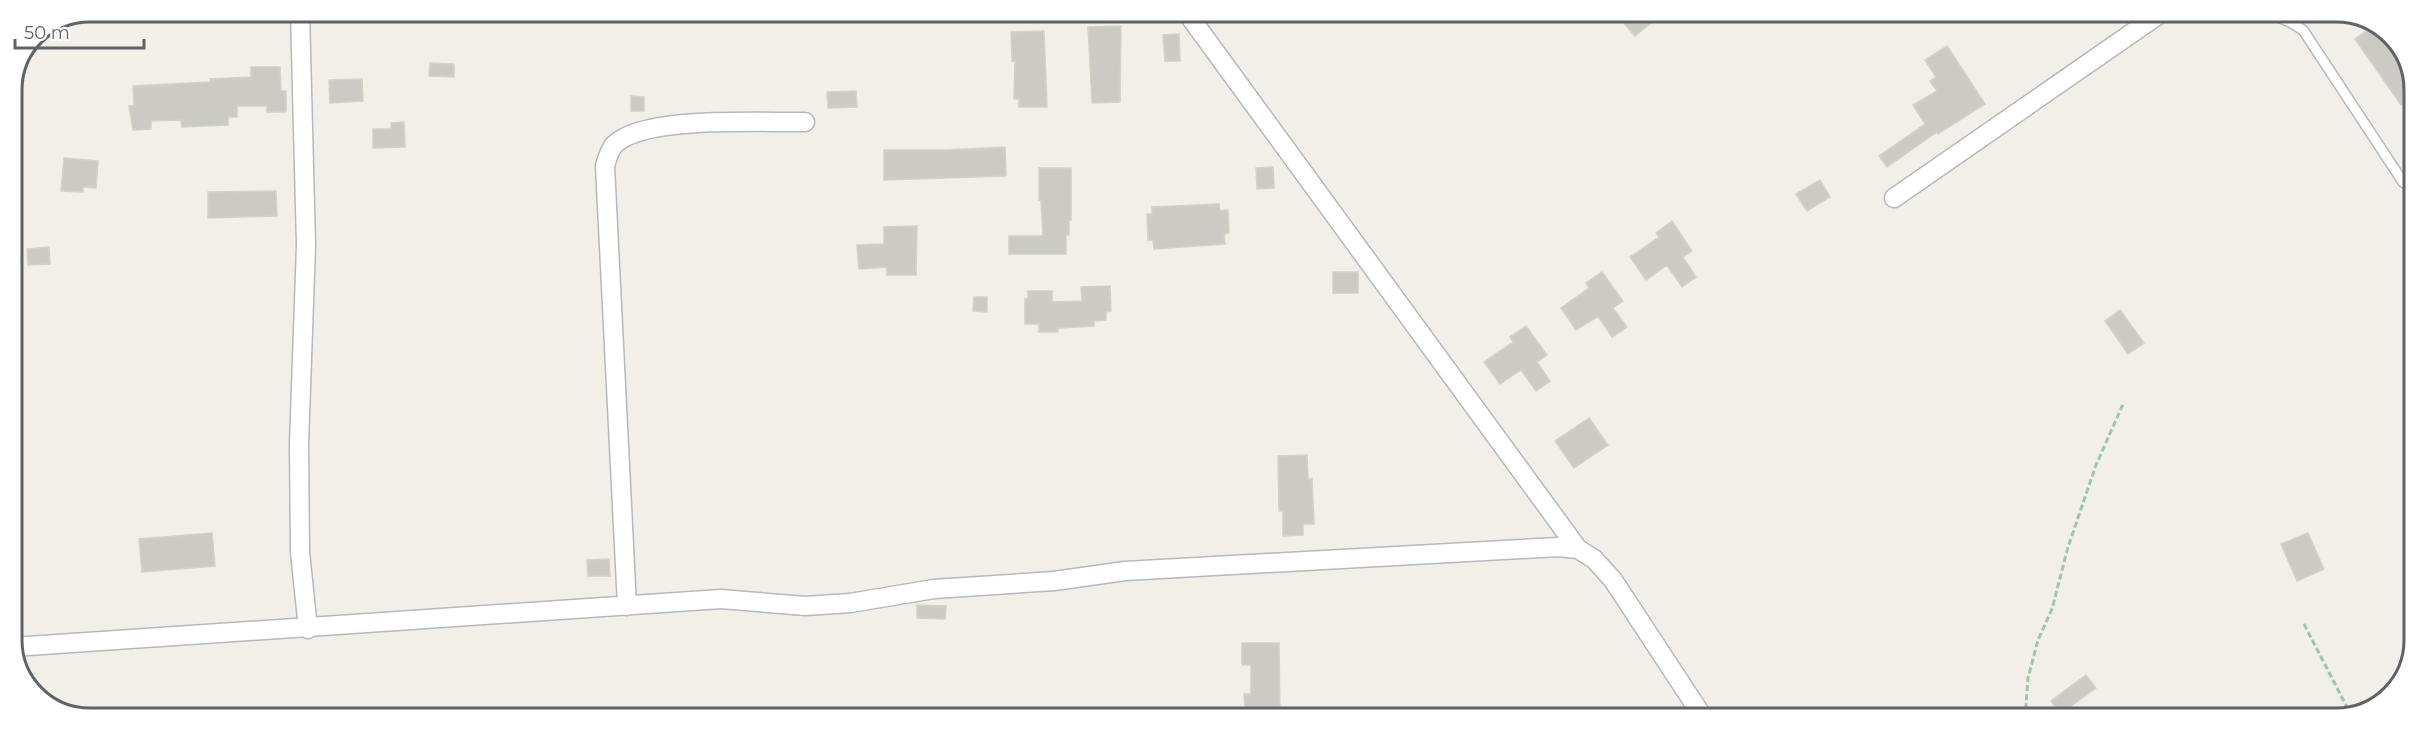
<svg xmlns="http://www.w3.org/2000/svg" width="2427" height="730" font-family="Montserrat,sans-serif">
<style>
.building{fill:#cccac5;stroke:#d6d1c6;stroke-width:1.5}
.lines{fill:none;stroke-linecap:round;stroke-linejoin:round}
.service-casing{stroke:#b5b8bc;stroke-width:12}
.minor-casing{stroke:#b5b8bc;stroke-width:21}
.path{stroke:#9cc7a9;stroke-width:3;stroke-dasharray:6 3;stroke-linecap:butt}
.service{stroke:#fff;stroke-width:9}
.minor{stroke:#fff;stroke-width:18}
.rim{fill:none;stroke:#5f6368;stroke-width:3}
</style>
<rect width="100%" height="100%" fill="#f1efe8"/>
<path class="building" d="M1633,14H1662L1635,36L1623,22Z
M1121,26L1120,102L1092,103L1088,27Z
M2374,26L2396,39L2415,85V96L2401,105L2355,39Z
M1044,31L1047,107H1019V99H1014L1015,60L1012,61L1011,32Z
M1179,34L1180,61H1165L1163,35Z
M1947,46L1985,104L1938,134L1937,132L1887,167L1879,156L1925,124L1913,105L1937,91L1930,81L1936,77L1925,60Z
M430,63L454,64V77L429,76Z
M251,67H280L281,91H286V112H267V106H237V117H228V125L182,127L181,120L151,121V129L133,130L129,106H134L133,86L210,82V79L251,77Z
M362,79L363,101L330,103L329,80Z
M856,91L857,107L828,108L827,92Z
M631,96L644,97V111H631Z
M404,122L405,147L373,148V129H391V123Z
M1005,147L1006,176L884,180V150H947Z
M64,158L98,161L96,188L83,187V192L61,191Z
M1273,167L1274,188L1257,189L1256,168Z
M1039,168H1071V220H1069V235H1066V254H1009V236H1043L1041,200H1039Z
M1820,180L1830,197L1807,211L1796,194Z
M276,191L277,216L208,218V192Z
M1219,204L1220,211L1228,210L1229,233L1224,234L1225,244L1154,249L1153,240H1148L1147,214H1152V207Z
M1672,221L1692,251L1683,257L1696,277L1682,287L1667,265L1646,280L1630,257L1659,237L1656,233Z
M917,226L916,275H887V267L859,269L857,245L884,244V227Z
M49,247L50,264L28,265L27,249Z
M1333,272H1358V293H1333Z
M1602,272L1623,301L1613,308L1627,327L1612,337L1598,316L1576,330L1561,308L1589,288L1586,283Z
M1110,286L1111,311L1106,312V320L1094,321V326L1058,328V332H1039V324H1025V299H1028V291H1052V302L1082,301L1081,287Z
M974,297H987V312L973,311Z
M2120,310L2144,343L2128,354L2105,321Z
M1526,326L1547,355L1537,362L1550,381L1536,391L1521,370L1500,384L1484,362L1513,342L1510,337Z
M1589,418L1608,445L1574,468L1555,441Z
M1307,455L1308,479H1312L1314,524H1303V535L1283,536V511H1279L1278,456Z
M212,533L215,566L142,572L139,539Z
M2308,533L2324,569L2297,581L2281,544Z
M609,559L610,576H588L587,560Z
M917,605L946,606L945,619L917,618Z
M1242,643H1279L1280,717H1256V708H1245L1244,694H1251V665H1242Z
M2086,675L2096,688L2060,714L2051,701Z"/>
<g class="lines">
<defs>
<path id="service" d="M2272,15L2290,22L2303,30L2403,182L2414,190"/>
<path id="minor" d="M300,12L306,245L299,444L300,552L308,629
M1187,13L1578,549
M1894,198L2158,15
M627,606L605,166C607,159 609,151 614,145C643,115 763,123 805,122
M13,647L721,599L805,606L850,603L934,589L1054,581L1125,571L1558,547L1578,549L1594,559L1613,580L1703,717"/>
</defs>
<use href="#service" class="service-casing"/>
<use href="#minor" class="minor-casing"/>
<path class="path" d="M2304,624L2350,713
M2025,718L2028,678L2038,640L2052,609L2068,547L2096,465L2124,402"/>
<use href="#service" class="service"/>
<use href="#minor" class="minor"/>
</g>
<path d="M0 0H2427V730H0ZM90 22H2336A68 68 0 0 1 2404 90V640A68 68 0 0 1 2336 708H90A68 68 0 0 1 22 640V90A68 68 0 0 1 90 22Z" fill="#fff" fill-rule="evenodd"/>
<path class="rim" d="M90 22H2336A68 68 0 0 1 2404 90V640A68 68 0 0 1 2336 708H90A68 68 0 0 1 22 640V90A68 68 0 0 1 90 22Z"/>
<path d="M15 39v9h129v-9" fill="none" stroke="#5f6368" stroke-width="3"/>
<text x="24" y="39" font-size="18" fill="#5f6368" stroke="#ffffff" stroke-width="4.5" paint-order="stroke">50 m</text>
</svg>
